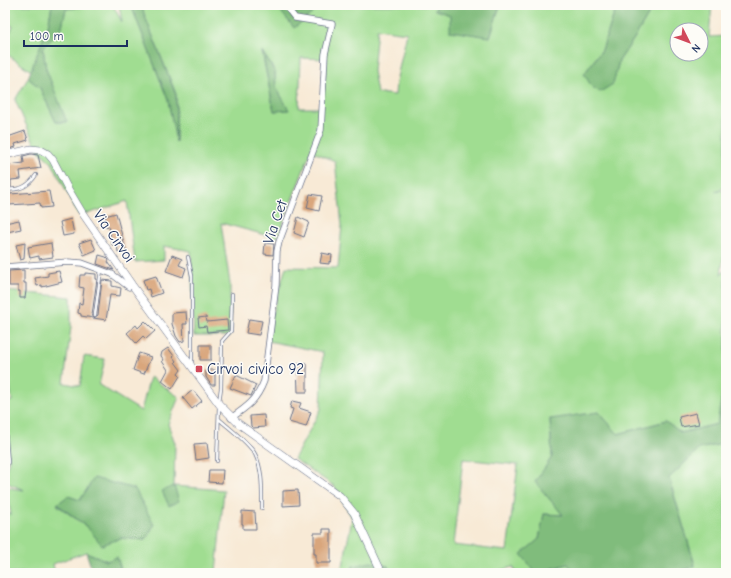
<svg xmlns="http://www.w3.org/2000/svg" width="731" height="578" font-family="'Comic Neue',sans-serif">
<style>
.green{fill:#a0dd91;stroke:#5e8678;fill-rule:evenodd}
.forest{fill:#80bc7b;stroke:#4e766c}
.building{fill:#d9a67b}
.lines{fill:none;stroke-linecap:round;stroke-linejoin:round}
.service-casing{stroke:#687088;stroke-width:4}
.minor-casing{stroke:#687088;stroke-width:7}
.tertiary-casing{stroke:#687088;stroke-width:8}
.service{stroke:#fff;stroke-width:2.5}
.minor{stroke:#fff;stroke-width:5.5}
.tertiary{stroke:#fff;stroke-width:7}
.poi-dot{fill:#d1495b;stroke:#fdfcf7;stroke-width:1.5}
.labels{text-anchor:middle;stroke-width:3;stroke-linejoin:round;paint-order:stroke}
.street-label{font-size:15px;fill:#1b2f5e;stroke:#fdfcf7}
.poi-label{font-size:15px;fill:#1b2f5e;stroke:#fdfcf7;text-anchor:start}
</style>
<rect width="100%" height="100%" fill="#fdfcf7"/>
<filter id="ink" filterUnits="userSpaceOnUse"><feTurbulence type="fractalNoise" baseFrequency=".025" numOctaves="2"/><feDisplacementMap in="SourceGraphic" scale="8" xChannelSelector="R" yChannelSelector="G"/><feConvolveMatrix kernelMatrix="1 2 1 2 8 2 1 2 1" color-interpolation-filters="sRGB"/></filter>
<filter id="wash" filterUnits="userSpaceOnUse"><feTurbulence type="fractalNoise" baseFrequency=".012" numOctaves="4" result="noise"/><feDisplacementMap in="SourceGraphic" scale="16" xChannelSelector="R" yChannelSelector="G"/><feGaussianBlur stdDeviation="0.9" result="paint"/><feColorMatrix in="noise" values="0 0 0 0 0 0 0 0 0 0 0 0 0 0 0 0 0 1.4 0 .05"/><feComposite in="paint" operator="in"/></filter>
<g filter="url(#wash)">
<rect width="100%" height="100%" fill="#f8ead6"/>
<path class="green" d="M5,5H52L48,26L31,71L5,53V43L13,26L5,24Z
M89,5H113L122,22L119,5H131L168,100L176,139V94L144,14L142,5H280L282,13L313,12L312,5H437L435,10L450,14L490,37L500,5H516L517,7H526L527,5H617L602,50L584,74L613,84L619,61L635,37L654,5H712L709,37L726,36V187L715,191L722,190L726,196V238L721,275L726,269V370L718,424L680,433L666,421L618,434L550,419L552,457L536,482L563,515L544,514L539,539L536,573L568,564L574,573H517L513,567L490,573H388V566H353L351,573H335L343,566L352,518L334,486L294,459L321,409L323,352L268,341L271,317L286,267L338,268L342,225L335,161L311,151L277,238L221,223L230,284V336H194L191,251L164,246V260L135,262L127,201L90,213L78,214L52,163L37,149L15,100L28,78L40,88L56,122H66L46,69L43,48L61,30L66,9L88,6ZM377,29L407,33L396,82L395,95L377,93L373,71ZM677,30H701V54H677ZM262,52L275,71L276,87L288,110L274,111ZM301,58L327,59L320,108H299ZM463,459L518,465L507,551L453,545Z
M5,291L71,297V327L64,383L80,386L84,356L105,359L99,385L141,411L150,377L179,397L168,424L175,443L174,486L224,490L216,573H122L117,557L108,561L86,552L53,564L55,573H5V514H11L5,487L24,490L5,482V472L9,461L5,438V403L12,401L5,350ZM68,496L79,500L146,540L121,538L102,544L87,527L57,505Z
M726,443V573H675L695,565L669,478L699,449Z"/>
<path class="forest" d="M52,5H89L88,6L66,9L61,30L43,48L46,69L67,122H56L40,88L28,78L48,26Z
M131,5H142L144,14L176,95V142L168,100Z
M280,5H312L314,12L294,28L282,13Z
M437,5H500L490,37L450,31V15L435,10Z
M617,5H654L635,37L619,61L613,84L600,92L592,87L584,74L602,50Z
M262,51L275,72L276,87L289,110L274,111Z
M726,370V443L699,449L669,478L695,566L675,573H574L568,564L536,573L521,554L539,539L544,514L563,515L535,482L552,457L550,419L599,412L618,434L666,421L681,433L717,424Z
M94,478L135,489L154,525L146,540L121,538L102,545L87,527L57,504L68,496L80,500Z
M174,486L179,501L169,506L162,491Z
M86,552L107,561L117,557L122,573H93Z
M371,562L388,566V573H351L353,566Z"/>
<g id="blocks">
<path class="building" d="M25,131L28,140L15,144L16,147L5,150V138Z
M31,154L38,155L41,168L20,171L21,179L11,180V187L5,186V179H10L8,165L24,163L23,156Z
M49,191L52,207L41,208L40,203L9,205V207H5V192H10V194Z
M310,194L322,196L319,211L307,208Z
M116,213L126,251L118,252L117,244L112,245L109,226L106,227L105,220L106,219L105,216Z
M298,217L309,222L304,237L294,233Z
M71,219L74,234L63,236L60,222Z
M19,220L21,229L7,232L5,230V223Z
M91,239L96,250L84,255L79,243Z
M25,243L24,259L20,260L16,245Z
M51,243L53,257L39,259V256L30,258L28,247Z
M265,243L274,244L273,255L264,254Z
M322,253L332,255L331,262L329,261V264L320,263Z
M99,255L106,257L109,260L108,262L114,270L97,264Z
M172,255L182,259L179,265L186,268L183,277L166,271Z
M24,270V283H26V291L25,298H20V291H18V286H9V271Z
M59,271L62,282L42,287V285L37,286L35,278L48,276V273Z
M85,273L96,274V279H97L92,315L94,318L98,315L102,280L112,281V286L121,288L120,296L110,295L106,320L81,316V314L78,313L79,303L82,304L84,288L79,287L80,275H85Z
M156,276L162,293L151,297L149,289L146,290L143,280Z
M186,312L187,324H183L184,341L180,342L176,336L172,324V313Z
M206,317L207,322L227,320L228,330L207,332L206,326L199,327L198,318Z
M249,319L262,321L259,335L246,333Z
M145,321L155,331L146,339L143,336L136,343L127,333L136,325L138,328Z
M200,345H211V360H200Z
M168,348L174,356L173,357L176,361L175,362L181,370L178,374L180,376L172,389L162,381L168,370L162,361L164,360L161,356L162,352Z
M139,353L151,357L144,374L133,370Z
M307,363V392H298L297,364Z
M206,370H215V385H211L206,377Z
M236,375L256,385L251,396L230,388Z
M193,390L202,401L192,409L183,398Z
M292,401L301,403L299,408L311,412L306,427L289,422L293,409L290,408Z
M696,413L699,424L681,427L679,417Z
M264,415L265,427L253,428L251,426L250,416Z
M207,443L209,458L196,460L194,444Z
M209,470H223L222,483L208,482Z
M298,490L299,505L283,506V491Z
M242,511L255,512L256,529H243V524H242Z
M323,529H331V563H316V554H314V533H323Z"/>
</g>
</g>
<g filter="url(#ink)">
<use href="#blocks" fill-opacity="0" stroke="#687088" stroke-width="1"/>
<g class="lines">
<defs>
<path id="service" d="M5,189C18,191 29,186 36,175
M188,257L192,276V364
M95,315L101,270
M219,402L221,388L222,341L231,331L232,294
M219,419C230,429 248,442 255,454C263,470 262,491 262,508
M5,428L8,462L5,471
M217,461L219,406
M5,486V487"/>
<path id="minor" d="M5,267L68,262L82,263L112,274L129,287L132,285
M231,418C247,407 257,400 264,381L276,285L277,251L279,242L321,130L325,54L332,24L295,18L285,5"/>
<path id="tertiary" d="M5,155L31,149L41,150L48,154L53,160L67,187L83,214L132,285L219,404L239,424L340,496L354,513L382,573"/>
</defs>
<use href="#service" class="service-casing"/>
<use href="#minor" class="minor-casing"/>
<use href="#tertiary" class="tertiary-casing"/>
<use href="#service" class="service"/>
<use href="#minor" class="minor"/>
<use href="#tertiary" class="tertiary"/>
</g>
</g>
<rect class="poi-dot" x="195" y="365" width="8" height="8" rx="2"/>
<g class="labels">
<g class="street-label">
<text transform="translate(275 222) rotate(-71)" y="5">Via Cet</text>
<text transform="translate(114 236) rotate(55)" y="5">Via Cirvoi</text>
</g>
<g class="poi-label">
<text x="207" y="374">Cirvoi civico 92</text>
</g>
</g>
<rect width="731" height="578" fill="none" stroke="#fdfcf7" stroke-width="20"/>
<g transform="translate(689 42) rotate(132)"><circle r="19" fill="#fdfcf7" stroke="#a3aaba"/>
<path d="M0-3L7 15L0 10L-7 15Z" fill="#d1495b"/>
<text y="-6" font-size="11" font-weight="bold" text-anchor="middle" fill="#1b2f5e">N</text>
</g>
<path d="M24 40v6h103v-6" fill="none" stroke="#1b2f5e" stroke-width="2"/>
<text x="30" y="40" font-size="12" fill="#1b2f5e" stroke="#fdfcf7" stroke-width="3" paint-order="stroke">100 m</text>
</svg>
